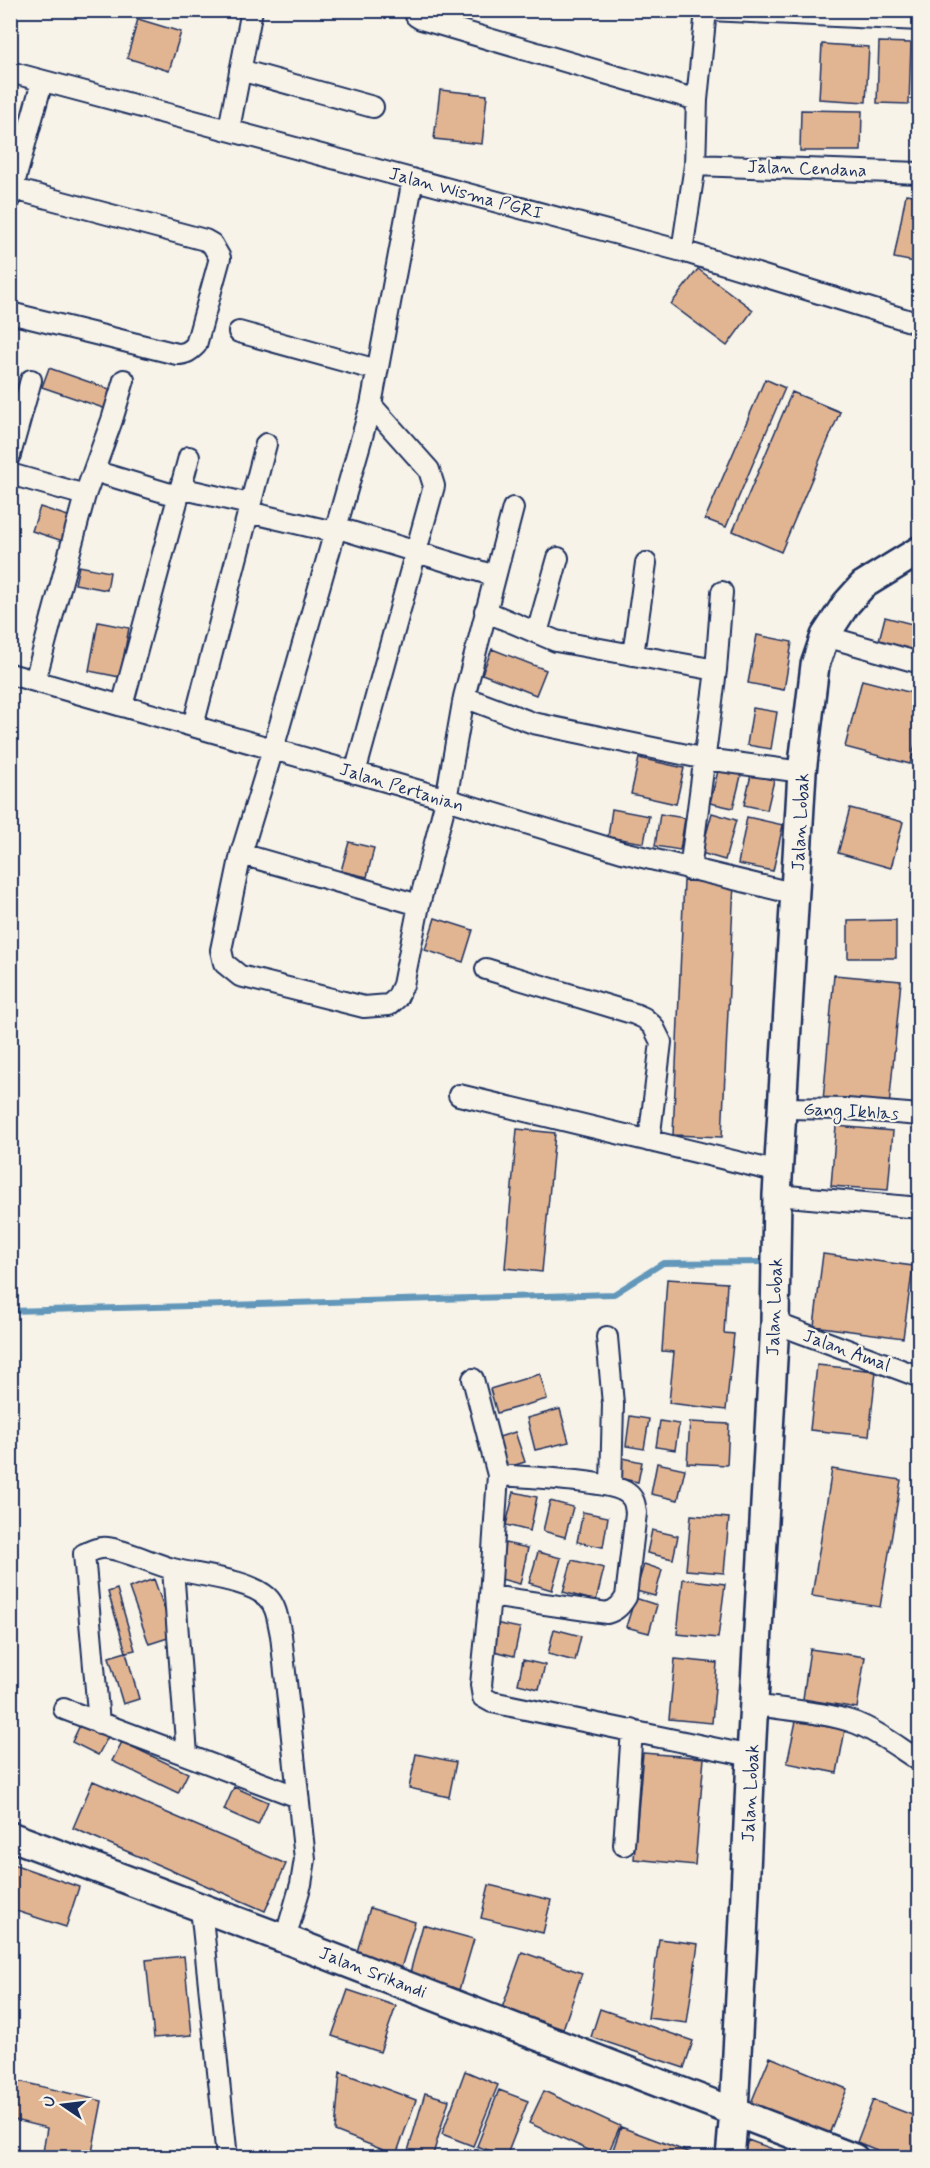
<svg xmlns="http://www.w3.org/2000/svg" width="930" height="2168" font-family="Mynerve,sans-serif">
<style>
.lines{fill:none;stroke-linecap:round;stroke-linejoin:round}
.stream{stroke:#6497ba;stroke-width:6}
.building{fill:#e2b592;stroke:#1b2f5e;stroke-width:1.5}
.street-casing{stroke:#1b2f5e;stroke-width:24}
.secondary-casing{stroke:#1b2f5e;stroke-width:32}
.street{stroke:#f7f3e8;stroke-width:20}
.secondary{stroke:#f7f3e8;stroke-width:27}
.labels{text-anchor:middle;stroke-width:4.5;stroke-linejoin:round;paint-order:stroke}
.street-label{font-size:18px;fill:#1b2f5e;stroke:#f7f3e8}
</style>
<rect width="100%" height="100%" fill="#f7f3e8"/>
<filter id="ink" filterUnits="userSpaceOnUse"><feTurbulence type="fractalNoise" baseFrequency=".0167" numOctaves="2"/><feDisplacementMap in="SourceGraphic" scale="12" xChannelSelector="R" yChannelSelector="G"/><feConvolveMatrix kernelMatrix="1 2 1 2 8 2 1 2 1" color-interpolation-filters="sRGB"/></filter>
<g filter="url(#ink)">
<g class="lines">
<path class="stream" d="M10,1311L614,1294L663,1263L768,1262"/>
</g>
<path class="building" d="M138,19L181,32L169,71L127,58Z
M879,42L911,43L909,104L877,103Z
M822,44L869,47L866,102L819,99Z
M440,90L487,95L482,144L434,139Z
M801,110L862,111L861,151H800Z
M918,115H920V169H918Z
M906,194L920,196V263L894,258Z
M698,269L753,310L727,346L671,304Z
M49,368L118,392L112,411L42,387Z
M765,379L785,388L726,527L705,519Z
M792,392L840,412L781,552L733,531Z
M40,507L71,517L63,541L32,531Z
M79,566L110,572L107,590L75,584Z
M885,617L920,626V655L878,644Z
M98,622L129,628L120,677L89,671Z
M757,635L792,642L784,690L748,683Z
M492,649L546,670L536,695L482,674Z
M862,680L920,695V727L910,764L845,747Z
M753,708L777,712L771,749L747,745Z
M639,758L684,768L676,804L631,794Z
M719,767L742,772L733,808L710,803Z
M751,775L774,780L767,810L744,805Z
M850,808L903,822L891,868L838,853Z
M612,809L649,816L644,843L608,837Z
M712,813L736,820L725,860L701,853Z
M660,814L685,818L680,850L655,846Z
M747,817L783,825L773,871L738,864Z
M349,842L374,848L367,877L341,871Z
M684,881L734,883L722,1137L673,1135Z
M435,918L473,930L463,962L425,950Z
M896,920V958H848V921Z
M834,975L901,981L889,1107L823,1101Z
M836,1126L893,1131L888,1190L831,1186Z
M517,1129L555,1133L542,1272L505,1268Z
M823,1254L913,1266L903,1338L814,1326Z
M667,1279L727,1283L724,1333L734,1334L726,1410L669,1403L674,1352L662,1351Z
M817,1365L876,1371L869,1436L810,1430Z
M540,1374L547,1399L497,1413L490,1389Z
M560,1409L569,1442L535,1450L527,1418Z
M630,1416L649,1419L644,1449L626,1446Z
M660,1421L679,1424L675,1450L656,1447Z
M690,1422L729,1424L727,1465L687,1463Z
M515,1432L525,1462L505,1468L496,1438Z
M623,1458L642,1462L638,1482L618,1478Z
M657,1463L685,1469L678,1500L651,1494Z
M832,1469L901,1480L880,1607L812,1596Z
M514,1492L537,1497L530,1531L506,1525Z
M550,1501L573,1507L565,1537L543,1531Z
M583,1512L608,1517L603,1547L577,1542Z
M691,1515L729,1518L724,1573L686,1570Z
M652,1530L678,1536L673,1559L647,1553Z
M505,1543L528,1548L520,1584L497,1578Z
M538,1552L561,1558L552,1590L529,1583Z
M572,1560L604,1568L596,1601L563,1592Z
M644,1564L662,1570L655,1596L636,1591Z
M154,1579L174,1636L149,1644L129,1588Z
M683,1579L725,1584L718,1638L677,1634Z
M117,1589L135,1650L126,1652L108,1592Z
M635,1598L657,1605L649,1633L626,1627Z
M495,1623L520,1628L514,1656L490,1650Z
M554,1629L581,1636L575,1661L548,1654Z
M810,1649L865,1657L857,1708L803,1699Z
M126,1652L139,1699L123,1704L109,1657Z
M675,1659L717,1663L712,1723L669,1719Z
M523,1660L545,1665L539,1689L518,1684Z
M82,1721L109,1735L98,1755L72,1742Z
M796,1721L845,1730L837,1773L787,1763Z
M122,1742L188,1773L178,1793L112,1761Z
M643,1753L704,1758L695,1865L634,1859Z
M416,1754L456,1762L449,1797L409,1788Z
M93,1781L286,1864L265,1911L73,1828Z
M234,1787L268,1802L258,1825L224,1810Z
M10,1863L79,1887L66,1927L10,1909Z
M489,1885L551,1900L543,1933L481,1918Z
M370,1908L415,1922L401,1968L356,1955Z
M423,1925L474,1939L459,1990L409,1976Z
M659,1939L698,1944L687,2023L648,2018Z
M522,1952L582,1973L563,2029L502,2008Z
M184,1956L192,2035L154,2038L146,1960Z
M348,1990L396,2006L380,2052L332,2036Z
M600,2009L693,2041L684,2068L591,2037Z
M770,2057L847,2089L829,2134L751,2103Z
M465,2071L498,2085L473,2146L442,2134Z
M340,2072L416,2100L396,2155L335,2131Z
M10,2079L102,2101L91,2158H42L47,2128L10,2119Z
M499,2090L528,2101L506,2157L477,2146Z
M544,2091L620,2126L606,2158L529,2123Z
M425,2093L449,2100L432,2158H406Z
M873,2100L920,2118V2158H897L857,2142Z
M621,2127L696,2155L695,2158H610Z
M748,2140L797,2158H742Z"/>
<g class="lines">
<defs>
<path id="street" d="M414,10L416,16L421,19L697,100
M710,10L920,20
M240,70L373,107
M10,72L682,251L920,324
M229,129L252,10
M695,165L920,173
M413,179L371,405L273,749L241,854L221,950L224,963L240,976L364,1007L389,1005L397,998L403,985L419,905L446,800L464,697L513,508
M10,188L205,240L212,244L220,258L196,345C190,351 186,354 177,354L10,313
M10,198L42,82
M682,251L695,165L697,100L706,10
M239,332L377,370
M10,455L31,380
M94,471L177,496
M10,474L85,495
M180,488L249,504
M248,512L334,532
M335,527L495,576
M485,611L556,641L716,670
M537,633L558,558
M825,636L920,663
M633,655L646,563
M10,674L420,791L622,852L796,894
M35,681L85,495L112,420L124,380
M464,697L533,723L706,759L802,772
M122,706L189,457
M193,726L266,444
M355,773L434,486L429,470L371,405
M241,854L419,905
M690,870L716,670L722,592
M486,969L635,1014L644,1018L653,1026L661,1042L649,1141
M459,1095L779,1172
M783,1108L847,1109L920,1115
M777,1195L920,1208
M775,1323L920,1377
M607,1337L613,1404L611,1485
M473,1379L498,1475L490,1596L481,1685L483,1697L492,1702L751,1756
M173,1569L187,1755
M490,1596L607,1613C617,1610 621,1605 626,1597L636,1513C635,1504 634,1498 627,1493C610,1480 523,1477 498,1475
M755,1705C786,1710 826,1712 856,1723C879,1732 899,1748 920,1761
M64,1709L298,1797
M99,1723L84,1554C91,1551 99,1547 107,1548C125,1550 154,1564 173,1569C200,1576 247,1579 267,1597C277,1606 278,1622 281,1635L305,1859L301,1884L285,1939
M624,1845L632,1730
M201,1908L227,2158"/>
<path id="secondary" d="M10,1836L285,1939L854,2158
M730,2158L734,2111L743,1939L751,1756L775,1323L777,1195L802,772L815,665L825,636L846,604L863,585L920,550"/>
</defs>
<use href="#street" class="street-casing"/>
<use href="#secondary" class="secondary-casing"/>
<use href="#street" class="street"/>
<use href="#secondary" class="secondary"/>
</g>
</g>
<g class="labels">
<g class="street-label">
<text transform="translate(807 168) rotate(2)" y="6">Jalan Cendana</text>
<text transform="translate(466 193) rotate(15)" y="6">Jalan Wisma PGRI</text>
<text transform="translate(402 787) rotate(17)" y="6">Jalan Pertanian</text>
<text transform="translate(800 822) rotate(-87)" y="6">Jalan Lobak</text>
<text transform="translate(851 1111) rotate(3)" y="6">Gang Ikhlas</text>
<text transform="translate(774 1307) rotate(-88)" y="6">Jalan Lobak</text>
<text transform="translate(847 1350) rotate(20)" y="6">Jalan Amal</text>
<text transform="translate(750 1793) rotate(-87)" y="6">Jalan Lobak</text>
<text transform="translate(373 1972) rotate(21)" y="6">Jalan Srikandi</text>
</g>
</g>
<rect width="930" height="2168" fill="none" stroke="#f7f3e8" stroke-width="36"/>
<rect x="18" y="18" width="894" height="2132" fill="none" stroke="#1b2f5e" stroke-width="2" filter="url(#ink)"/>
<g transform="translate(63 2105) rotate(284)" stroke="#f7f3e8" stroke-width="4.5" paint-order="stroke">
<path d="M0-4.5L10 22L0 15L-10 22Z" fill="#1b2f5e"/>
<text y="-9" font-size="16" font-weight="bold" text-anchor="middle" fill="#1b2f5e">U</text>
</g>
</svg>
